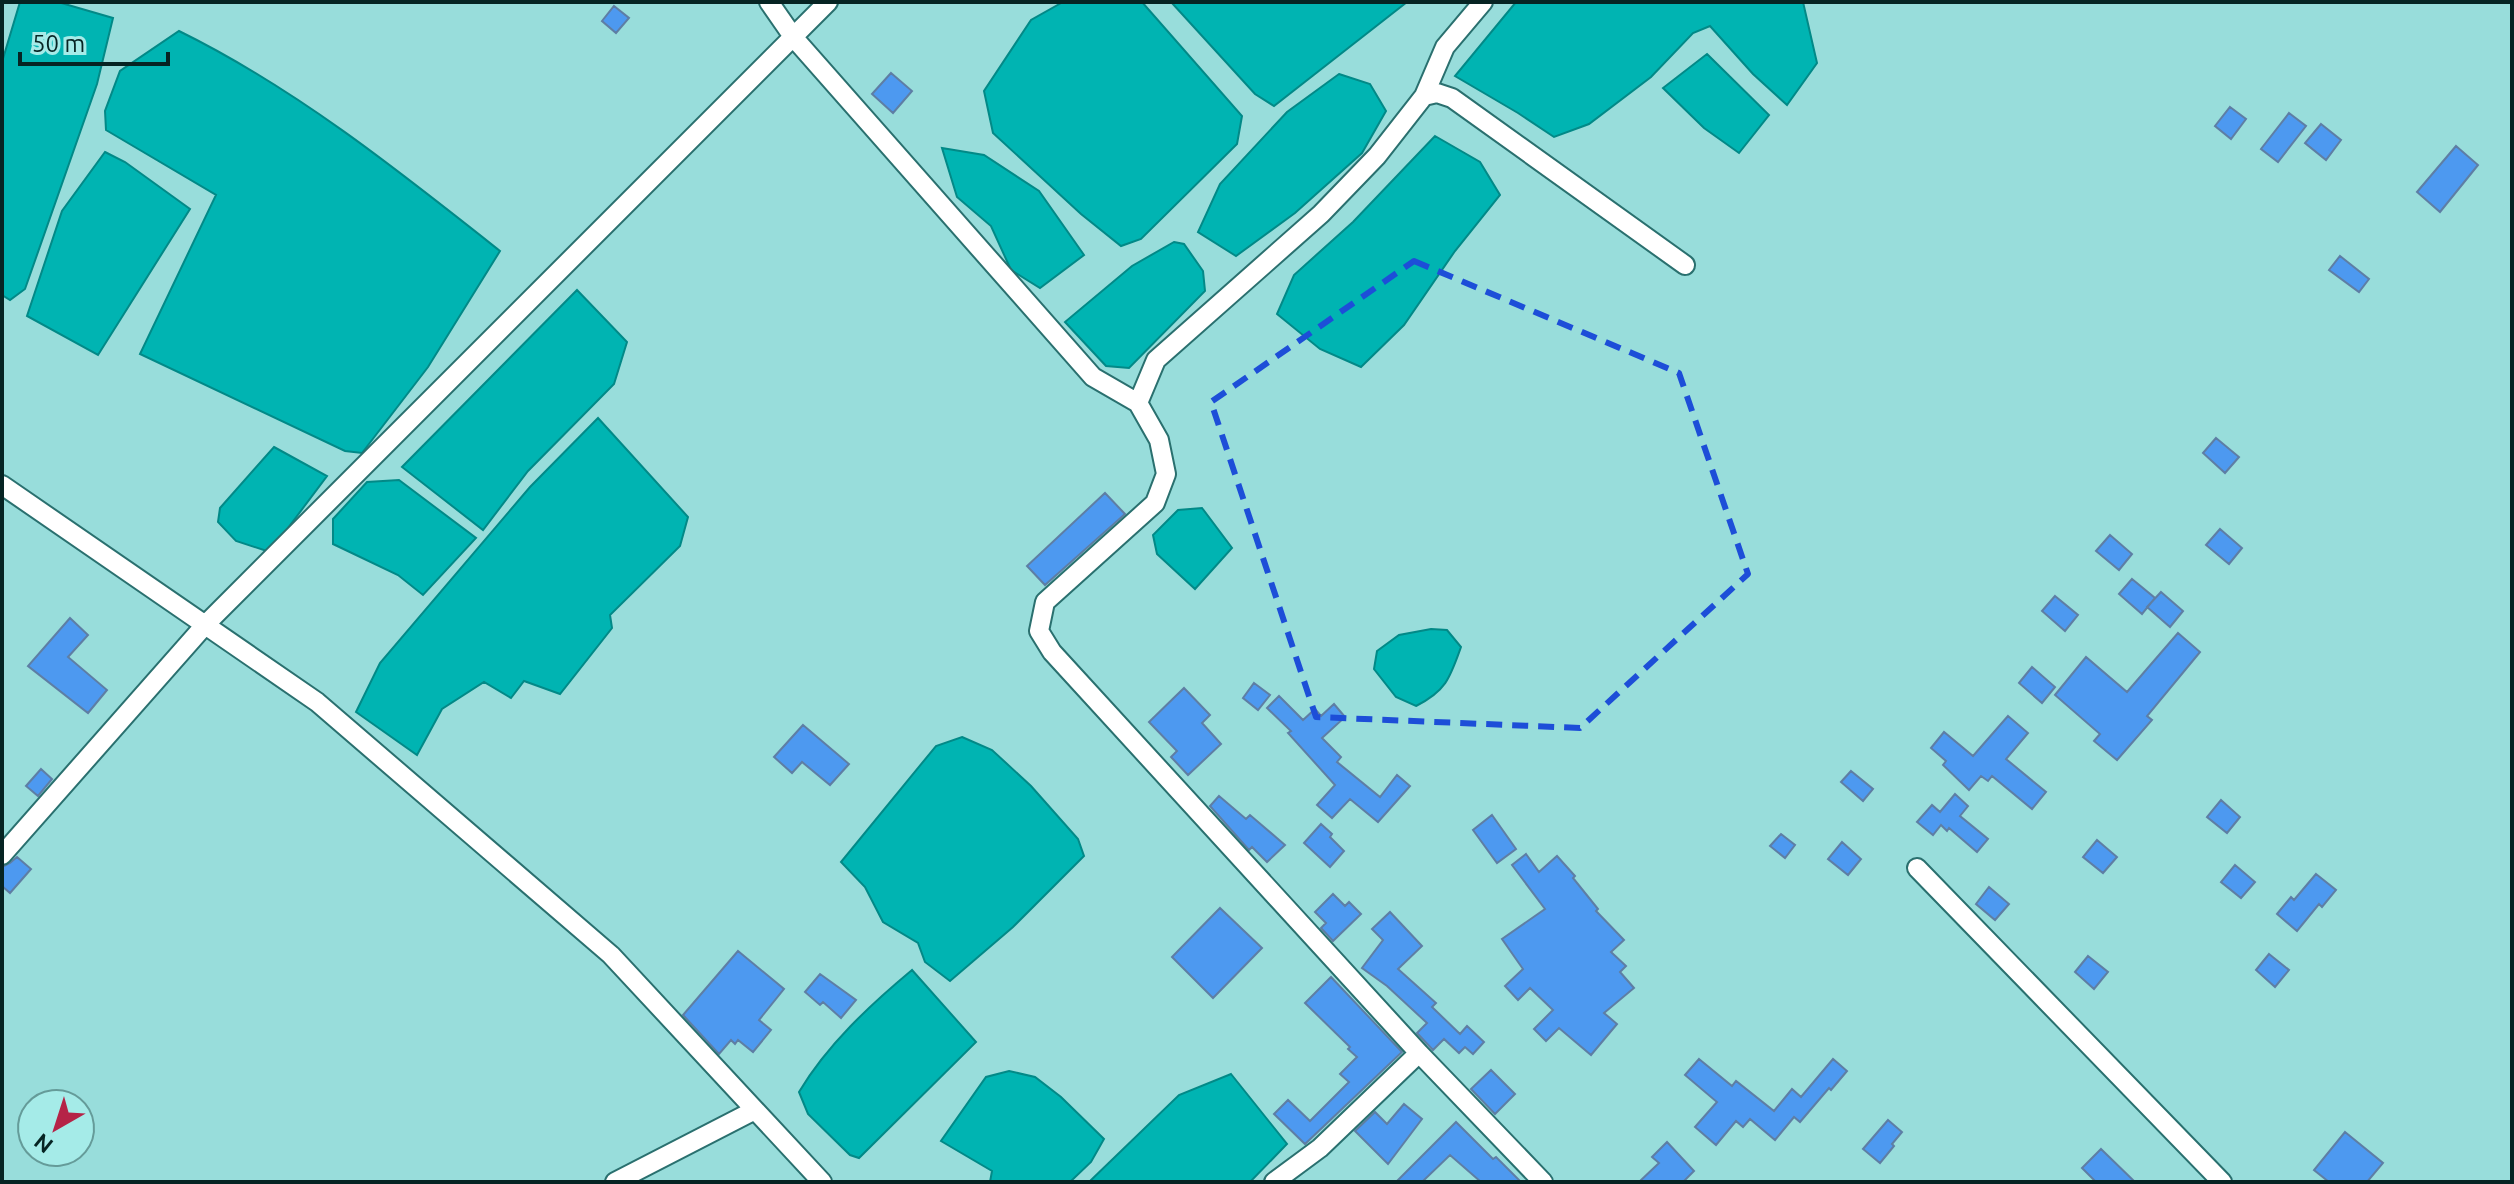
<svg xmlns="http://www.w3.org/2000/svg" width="2514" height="1184" font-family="Ubuntu,sans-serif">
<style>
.water{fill:#00b4b2;stroke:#028987;stroke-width:2}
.building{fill:#4d99f0;stroke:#5e7ea4;stroke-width:2}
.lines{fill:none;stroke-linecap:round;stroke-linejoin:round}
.street-casing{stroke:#2a706f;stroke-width:22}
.street{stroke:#fff;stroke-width:18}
.marked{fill:none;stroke:#1d4ed8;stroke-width:6;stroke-dasharray:16 10;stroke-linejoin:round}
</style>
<rect width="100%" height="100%" fill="#98dddb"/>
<path class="water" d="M20,2H58L113,18L97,84L25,289L10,300L2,295V62Z
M1063,2H1142L1242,116L1237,144L1141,239L1121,246L1081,214L993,133L984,91L1031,20Z
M1171,2H1407L1274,106L1255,94Z
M1516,2H1803L1817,63L1787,105L1753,74L1710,26L1693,33L1651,77L1589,124L1554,137L1518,113L1455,76Z
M179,31C295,88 399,171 500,251L428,367L362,453L345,451L140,354L216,195L106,130L105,111L120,71Z
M1707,54L1769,115L1739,153L1704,128L1663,88Z
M1339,74L1370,84L1386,111L1362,153L1295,213L1236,256L1198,232L1220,184L1287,112Z
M1435,136L1480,162L1500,195L1455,251L1404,325L1361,367L1320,349L1277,314L1294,275L1353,222Z
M942,148L984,155L1039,191L1084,255L1040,288L1011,270L991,226L957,197Z
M105,152L125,162L190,209L98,355L27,316L62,211Z
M1174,242L1184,244L1203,271L1205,291L1129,368L1106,366L1065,322L1132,266Z
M577,290L627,342L614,384L528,471L483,530L402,467Z
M598,418L688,517L680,546L610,615L612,628L560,694L524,681L511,698L484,682L442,709L417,755L356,712L380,663L530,487Z
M274,447L327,476L270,552L236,541L218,522L220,508Z
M399,480L476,538L423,595L398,575L333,544V519L367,482Z
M1202,508L1232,548L1195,589L1157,554L1153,535L1178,510Z
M1431,629L1447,630L1461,647C1450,678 1446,691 1416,706L1396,697L1374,669L1377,651L1399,635Z
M962,737L992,750L1031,786L1078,839L1084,856L1013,927L950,981L925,962L918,943L883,922L865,887L841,862L936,746Z
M912,970L976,1042L859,1158L850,1155L808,1114L799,1092C827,1045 870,1005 912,970Z
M1009,1071L1035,1077L1061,1097L1104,1139L1091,1162L1070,1182H990L992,1171L941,1141L986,1077Z
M1231,1074L1287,1144L1250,1182H1089L1179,1095Z"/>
<path class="building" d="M614,6L629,18L616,33L602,21Z
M891,73L912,91L893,113L872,94Z
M2230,107L2246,119L2231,139L2215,126Z
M2289,113L2306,126L2278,162L2261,149Z
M2321,124L2341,140L2326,160L2305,143Z
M2456,146L2478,165L2440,212L2417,192Z
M2340,256L2369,279L2359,292L2329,270Z
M2216,438L2239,457L2225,473L2203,453Z
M1105,493L1125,514L1045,585L1027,566Z
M2220,529L2242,548L2229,564L2206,545Z
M2110,535L2132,554L2119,570L2096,551Z
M2132,579L2155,598L2142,614L2119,594Z
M2161,592L2183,611L2170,627L2147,607Z
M2055,596L2078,615L2065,631L2042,611Z
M70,618L88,635L68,657L107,690L88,713L28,666Z
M2178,633L2200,652L2147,716L2152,720L2117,760L2094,741L2100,734L2055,695L2086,657L2127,692Z
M2032,667L2055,687L2042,703L2019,683Z
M1254,683L1270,695L1258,710L1243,698Z
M1184,688L1210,715L1202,723L1221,744L1188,775L1171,757L1177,751L1149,722Z
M1279,696L1303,720L1315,709L1321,716L1334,704L1345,717L1322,738L1341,757L1337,762L1380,797L1397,775L1410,786L1378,822L1350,799L1332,818L1317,805L1335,785L1288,733L1291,731L1267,708Z
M2008,716L2028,733L2006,759L2046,792L2032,809L1992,776L1988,781L1981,776L1969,790L1943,765L1946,761L1931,748L1944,732L1973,756Z
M803,725L849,764L830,785L802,762L792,773L774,757Z
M41,769L52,779L38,796L26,786Z
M1851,771L1873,789L1863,801L1841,782Z
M1955,794L1968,806L1960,816L1988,839L1977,852L1949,828L1947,831L1941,825L1933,835L1917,822L1932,805L1940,812Z
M1219,796L1246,819L1250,815L1285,845L1267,862L1252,847L1249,850L1210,806Z
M2221,800L2240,817L2227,833L2207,817Z
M1492,815L1516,849L1497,863L1473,830Z
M1321,824L1332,834L1330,837L1344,851L1330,867L1304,843Z
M1781,834L1795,845L1785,858L1770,846Z
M2097,840L2117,857L2103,873L2083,857Z
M1842,842L1861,859L1848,875L1828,859Z
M1526,854L1539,872L1557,856L1575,876L1573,878L1598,909L1596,911L1624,940L1611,952L1626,966L1620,972L1634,988L1604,1013L1617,1024L1591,1055L1559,1028L1546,1041L1534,1029L1553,1010L1530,988L1518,1000L1505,986L1523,969L1502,939L1545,909L1512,865Z
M17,857L31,869L10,893L2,886V867L10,863Z
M2235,865L2255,882L2241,898L2221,882Z
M2316,874L2336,890L2322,907L2319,904L2297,931L2277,914L2291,897L2294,900Z
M1989,887L2009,904L1995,920L1976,904Z
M1333,894L1345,906L1349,902L1361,914L1333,941L1321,928L1326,923L1315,912Z
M1220,908L1262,948L1213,998L1172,957Z
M1390,912L1422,946L1398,969L1436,1003L1432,1007L1460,1034L1467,1026L1484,1042L1473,1054L1465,1047L1459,1053L1444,1039L1433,1050L1417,1033L1427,1023L1387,986L1362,968L1383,940L1372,929Z
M738,951L784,989L759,1020L771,1030L753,1052L738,1040L735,1044L731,1040L719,1054L683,1015Z
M2269,954L2289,970L2275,987L2256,970Z
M2088,956L2108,972L2094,989L2075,972Z
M820,974L856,1000L841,1018L823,1002L820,1005L805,992Z
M1331,977L1402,1052L1305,1144L1274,1114L1288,1100L1310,1121L1349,1082L1340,1074L1357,1057L1348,1049L1350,1047L1305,1003Z
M1699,1059L1732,1086L1736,1081L1774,1111L1792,1089L1801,1097L1833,1059L1847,1071L1831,1090L1829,1088L1800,1122L1794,1117L1775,1140L1750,1119L1743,1127L1736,1121L1716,1145L1695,1127L1717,1102L1685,1075Z
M1491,1070L1515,1094L1495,1114L1471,1089Z
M1404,1104L1422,1119L1388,1164L1355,1131L1375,1112L1387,1124Z
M1888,1120L1902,1132L1892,1144L1894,1146L1880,1163L1863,1149Z
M1456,1122L1493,1159L1496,1157L1521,1182H1481L1450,1155L1422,1182H1396Z
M2345,1132L2383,1163L2367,1182H2329L2314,1170Z
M1667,1142L1694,1171L1683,1182H1639L1659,1163L1652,1157Z
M2101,1149L2135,1182H2096L2082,1168Z"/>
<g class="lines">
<defs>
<path id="street" d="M769,2L794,38L1093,377L1138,403
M1424,96L1445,47L1483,2
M2,485L317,702L611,955L822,1182
M2,855L205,625L828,2
M1917,868L2222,1182
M615,1182L755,1110
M1274,1182L1320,1148L1419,1053
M1543,1182L1419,1053L1052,652L1039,631L1045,602L1155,503L1166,474L1159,440L1138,403L1156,360L1321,214L1377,156L1424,96L1437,93L1452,98L1685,265"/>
</defs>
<use href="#street" class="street-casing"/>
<use href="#street" class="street"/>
</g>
<path class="marked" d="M1414,261L1679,373L1748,574L1580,728L1316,717L1211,402Z"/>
<rect width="2514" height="1184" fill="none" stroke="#062423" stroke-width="8"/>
<g transform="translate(56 1128) rotate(219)"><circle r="38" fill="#a5ebe8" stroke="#659b99" stroke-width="2"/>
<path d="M0-6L14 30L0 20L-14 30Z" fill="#b52347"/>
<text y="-12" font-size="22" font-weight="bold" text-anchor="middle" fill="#062423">N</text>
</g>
<path d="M20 52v12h148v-12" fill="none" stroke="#062423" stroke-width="4"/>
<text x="32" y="52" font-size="24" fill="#062423" stroke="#a5ebe8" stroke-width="6" paint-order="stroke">50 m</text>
</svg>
